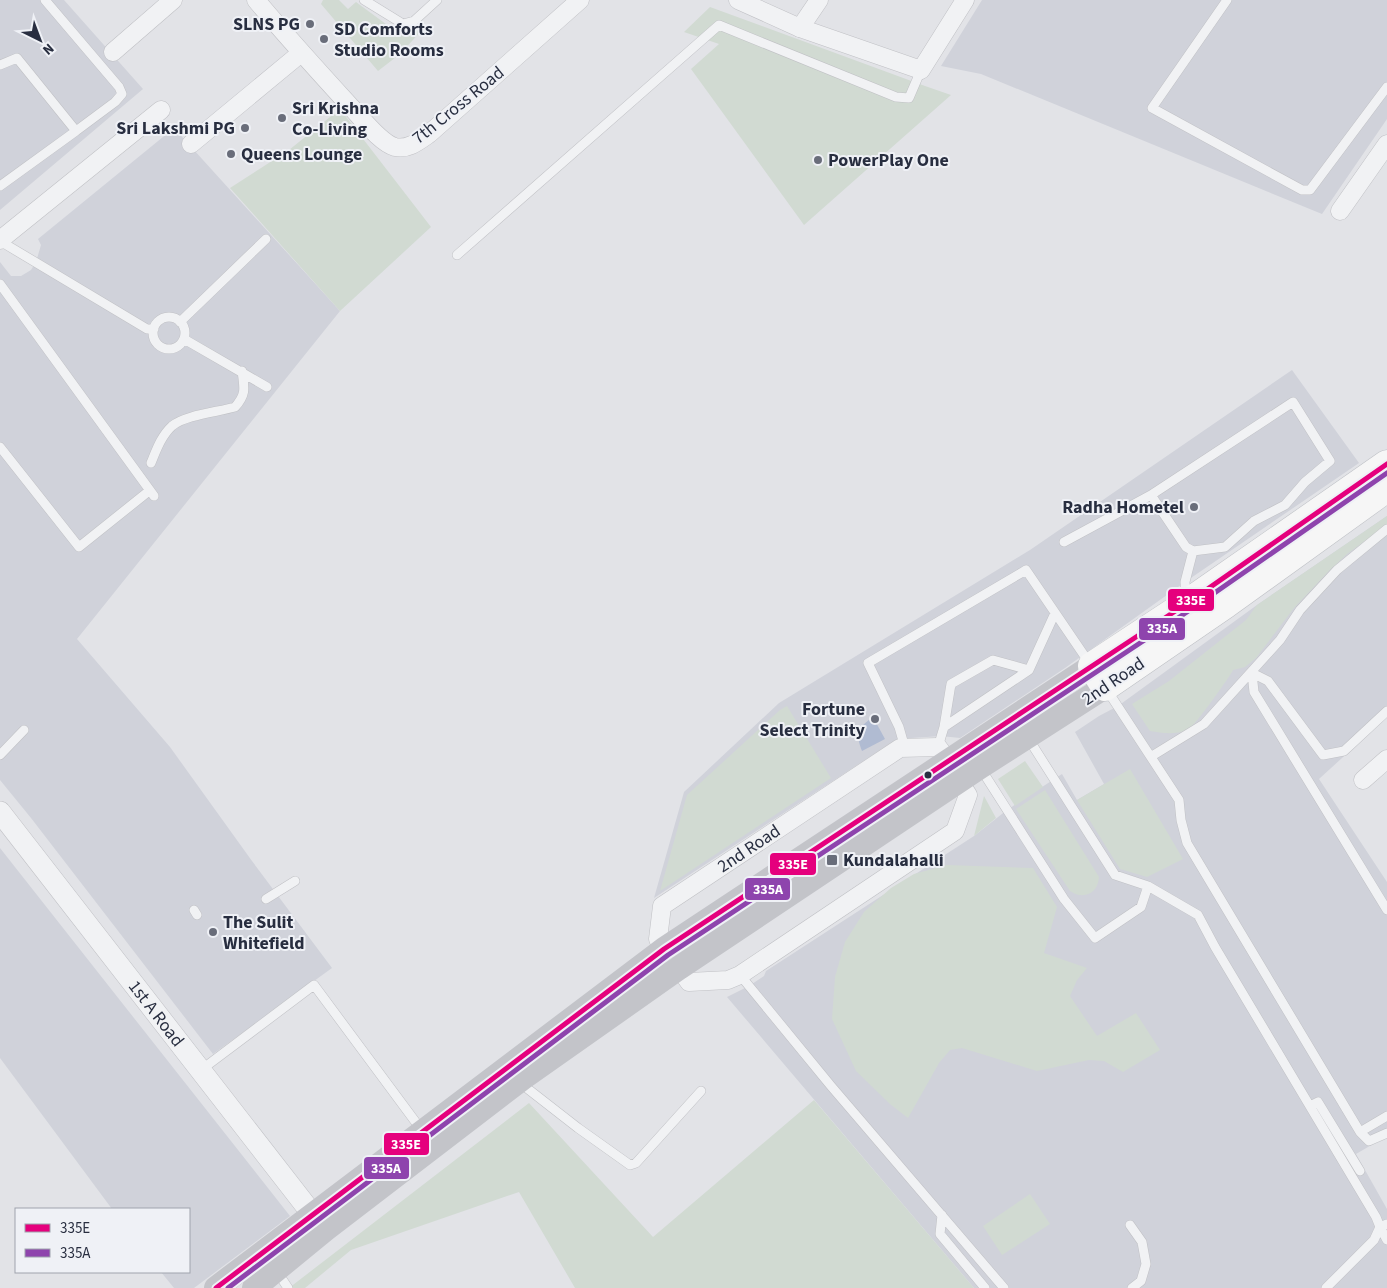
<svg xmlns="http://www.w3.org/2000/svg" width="1387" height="1288" font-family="'Source Sans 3',sans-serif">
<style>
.built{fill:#d0d2da}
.green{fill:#d1dad2}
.water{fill:#b0bbd2}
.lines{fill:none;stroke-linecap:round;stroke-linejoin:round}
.service-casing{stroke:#c0c1c5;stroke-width:10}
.minor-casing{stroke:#c0c1c5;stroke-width:19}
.tertiary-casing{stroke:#c0c1c5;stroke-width:22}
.primary-casing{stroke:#bec0c5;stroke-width:29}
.service{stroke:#f1f2f4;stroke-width:9}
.minor{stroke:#f1f2f4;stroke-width:18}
.tertiary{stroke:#f1f2f4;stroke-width:21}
.secondary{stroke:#c3c4c9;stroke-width:24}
.primary{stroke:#f6f6f6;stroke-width:28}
.bus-1-casing{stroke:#eff1f6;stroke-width:9}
.bus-2-casing{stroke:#eff1f6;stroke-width:9}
.bus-1{stroke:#e5007d;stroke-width:5}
.bus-2{stroke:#8e44ad;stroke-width:5}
.poi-dot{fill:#696d7a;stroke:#eff1f6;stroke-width:2}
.bus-dot{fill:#282e40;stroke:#eff1f6;stroke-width:2}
.labels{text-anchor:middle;stroke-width:4;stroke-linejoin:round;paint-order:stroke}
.poi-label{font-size:18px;font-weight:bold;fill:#282e40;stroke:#eff1f6;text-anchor:start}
.street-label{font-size:18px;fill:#282e40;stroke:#eff1f6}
.line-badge{stroke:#eff1f6;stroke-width:2}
.badge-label{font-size:14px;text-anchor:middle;font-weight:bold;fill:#fff}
</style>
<rect width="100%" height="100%" fill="#e2e3e7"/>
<path class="built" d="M0,0H64L143,89L0,210Z
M982,0H1387V119L1322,214L981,74L941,66Z
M174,128L340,311L77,639L170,747L252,861L332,968L213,1054L31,818L0,780V262L11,276H21L31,270L36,262L41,245L38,239Z
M1292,370L1359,463L1185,582L1065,668L960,738L941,736L897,739L654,898L684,792L779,703L1030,550Z
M1387,516V717L1319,779L1387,882V1136L1356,1154L1387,1209V1288H974L727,997L749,986L764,976L766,971L974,836L1007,810L1062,774L1077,800L1104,784L1075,732L1099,716L1118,706L1257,605Z
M0,848L290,1216L194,1288H174L161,1272H189V1209H112L0,1058Z"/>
<path class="green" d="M323,0H339L348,9L356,2L394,30L412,32L419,24L424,28L400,54L378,71L321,4Z
M710,7L925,86L951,95L804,225L691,69L719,44L684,32Z
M340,109L431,227L340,311L230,188L289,150Z
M1387,516V525L1347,554L1328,572L1294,608L1256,658L1245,667L1233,670C1229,678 1198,721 1191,727C1181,736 1162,733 1150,731L1132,704L1169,681L1246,620L1257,605Z
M787,706L831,778L660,891L687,795L780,710Z
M1025,761L1043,787L1015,806L998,779Z
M1130,769L1183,859L1147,877L1120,869L1077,800Z
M1045,790L1099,877C1098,894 1083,900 1070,891L1016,809Z
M984,796L996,818L974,836Z
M947,865L1033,868L1057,907L1044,953L1087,968L1077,980L1070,996L1097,1036L1136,1013L1160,1050L1123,1072L1104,1061L1089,1060L1037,1071L962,1048L950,1050L939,1063L908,1118L890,1104L856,1071L832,1019L835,977L845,942L864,912L891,888L914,874Z
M814,1100L974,1288H575L519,1192L351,1250L305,1288H289L529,1103L653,1237Z
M1030,1194L1050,1224L1002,1255L983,1226Z"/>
<path class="water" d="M873,717L885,739L862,751C855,734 858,727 873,717Z"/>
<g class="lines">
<defs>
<path id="service" d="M45,0L119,87L122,94L115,102L76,131
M364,0L403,24L414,21L437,0
M1227,0L1152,108L1302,190H1310L1387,87
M0,65L17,58L76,131L0,186
M0,241L147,329H154
M457,255L719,25L896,97L909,98L921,70
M0,284L154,496
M153 333a16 16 0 1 1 32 0a16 16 0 1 1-32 0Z
M180,322L266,239
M184,339L267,387
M0,447L79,547L149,491
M151,463C156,451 161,436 172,426C185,415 218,412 235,407C247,394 244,387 242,371
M1064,542L1151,495
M1186,599L1185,582L1193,551L1225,547L1254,521L1285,505L1305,482L1330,461L1293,402L1151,495L1186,547L1193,551
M1252,673L1254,692L1387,910
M1252,673L1268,681L1323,755L1344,751L1387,711
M1107,690L1179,800L1181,820L1187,843L1360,1132L1369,1141L1387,1133
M944,727L1029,670L1055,613
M1028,738L1115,875L1148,886L1198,915L1215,947L1376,1217L1380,1227L1374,1240L1326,1288
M938,747L944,727L951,684L993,660L1029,670
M905,748L899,727L868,663L1026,570L1090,664
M0,755L24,730
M1152,756L1204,724L1280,640L1300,610L1337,570L1387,529
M981,769L1064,899L1095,938L1141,907L1148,886
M266,899L295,881
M194,910L197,915
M740,975L831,1086L1004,1288
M201,1070L314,985L423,1132
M519,1082L578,1128L630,1165L636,1163L701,1091
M1310,1106L1318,1102L1360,1171
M1360,1132L1387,1116
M942,1215L940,1234L985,1288
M1387,1224L1380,1227L1387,1240
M1130,1225L1142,1242L1146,1264L1141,1281L1132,1288
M276,1270L288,1288"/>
<g id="minor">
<path d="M256,0C286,36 318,71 350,106C361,117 380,143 395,147C408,150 419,141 429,134L580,0"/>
<path d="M738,0L800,28L921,70L965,0"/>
<path d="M800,28L819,0"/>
<path d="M113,52L173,0"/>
<path d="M191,144L301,53"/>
<path d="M1340,211L1387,144"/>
<path d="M0,240L161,110"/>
<path d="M1363,780L1387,759"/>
<path id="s1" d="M664,949L658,939L662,906L900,748L938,747L949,762"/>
<path d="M679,968L689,982L728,980L740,975L955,831L968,795L959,781"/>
</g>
<g id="tertiary">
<path id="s2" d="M0,812L313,1215"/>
</g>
<path id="primary" d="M1387,464L1186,604L1092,666L1105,687L1226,604L1387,488"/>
</defs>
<use href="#service" class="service-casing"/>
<use href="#minor" class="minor-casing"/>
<use href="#tertiary" class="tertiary-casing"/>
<use href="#primary" class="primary-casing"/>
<use href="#service" class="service"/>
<use href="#minor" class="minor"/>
<use href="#tertiary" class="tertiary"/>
<path class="secondary" d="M216,1288L664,949L1092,666
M254,1288L326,1229L523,1078L679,968L980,767L1105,687"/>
<use href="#primary" class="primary"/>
<defs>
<path id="bus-1" d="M216,1288L664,949L1186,604L1387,464"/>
<path id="bus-2" d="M228,1288L668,955L1190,610L1387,473"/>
</defs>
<use href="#bus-1" class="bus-1-casing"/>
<use href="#bus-2" class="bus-2-casing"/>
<use href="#bus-1" class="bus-1"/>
<use href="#bus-2" class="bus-2"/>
</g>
<g class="poi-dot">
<circle cx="310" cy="24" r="5"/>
<circle cx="324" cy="39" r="5"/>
<circle cx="282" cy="118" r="5"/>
<circle cx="245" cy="128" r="5"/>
<circle cx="231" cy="154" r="5"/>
<circle cx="818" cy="160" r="5"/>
<circle cx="1194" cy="507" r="5"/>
<circle cx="875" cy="719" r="5"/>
<rect x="826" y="854" width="12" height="12" rx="2.5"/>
<circle cx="213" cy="932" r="5"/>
</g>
<circle class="bus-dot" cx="928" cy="775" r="4.5"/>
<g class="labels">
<g class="poi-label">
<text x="300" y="30" text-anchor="end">SLNS PG</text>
<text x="334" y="35">SD Comforts<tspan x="334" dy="21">Studio Rooms</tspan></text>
<text x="292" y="114">Sri Krishna<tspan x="292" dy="21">Co-Living</tspan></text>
<text x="235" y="134" text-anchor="end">Sri Lakshmi PG</text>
<text x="241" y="160">Queens Lounge</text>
<text x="828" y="166">PowerPlay One</text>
<text x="1184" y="513" text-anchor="end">Radha Hometel</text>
<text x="865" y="715" text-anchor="end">Fortune<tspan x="865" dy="21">Select Trinity</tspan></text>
<text x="843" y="866">Kundalahalli</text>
<text x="223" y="928">The Sulit<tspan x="223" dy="21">Whitefield</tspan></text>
</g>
<g class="street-label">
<text transform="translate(458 105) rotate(-39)" y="6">7th Cross Road</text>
<text transform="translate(1113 681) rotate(-34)" y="6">2nd Road</text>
<text dy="6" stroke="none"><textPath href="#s1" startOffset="149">2nd Road</textPath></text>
<text dy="6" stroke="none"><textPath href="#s2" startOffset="255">1st A Road</textPath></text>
</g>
</g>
<g class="line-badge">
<rect x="1167" y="588" width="48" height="24" rx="5" fill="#e5007d"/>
<rect x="1138" y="617" width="48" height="24" rx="5" fill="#8e44ad"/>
<rect x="769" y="852" width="48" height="24" rx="5" fill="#e5007d"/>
<rect x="744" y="877" width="47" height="24" rx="5" fill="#8e44ad"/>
<rect x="383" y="1132" width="47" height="24" rx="5" fill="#e5007d"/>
<rect x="363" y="1156" width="47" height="24" rx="5" fill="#8e44ad"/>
</g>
<g class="badge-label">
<text x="1191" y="605">335E</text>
<text x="1162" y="633">335A</text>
<text x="793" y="869">335E</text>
<text x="768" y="894">335A</text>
<text x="406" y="1149">335E</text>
<text x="386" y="1173">335A</text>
</g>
<rect x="15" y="1208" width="175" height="65" fill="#eff1f6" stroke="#9fa3ad"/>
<rect x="25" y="1224" width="25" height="8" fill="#e5007d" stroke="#9fa3ad"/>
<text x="60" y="1233" font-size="15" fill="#282e40">335E</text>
<rect x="25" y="1249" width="25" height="8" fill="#8e44ad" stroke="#9fa3ad"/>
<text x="60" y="1258" font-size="15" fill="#282e40">335A</text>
<g transform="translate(40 40) rotate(138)" stroke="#eff1f6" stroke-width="4" paint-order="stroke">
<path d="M0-4L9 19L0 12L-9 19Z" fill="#282e40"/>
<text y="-8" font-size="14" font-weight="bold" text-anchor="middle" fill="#282e40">N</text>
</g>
</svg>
